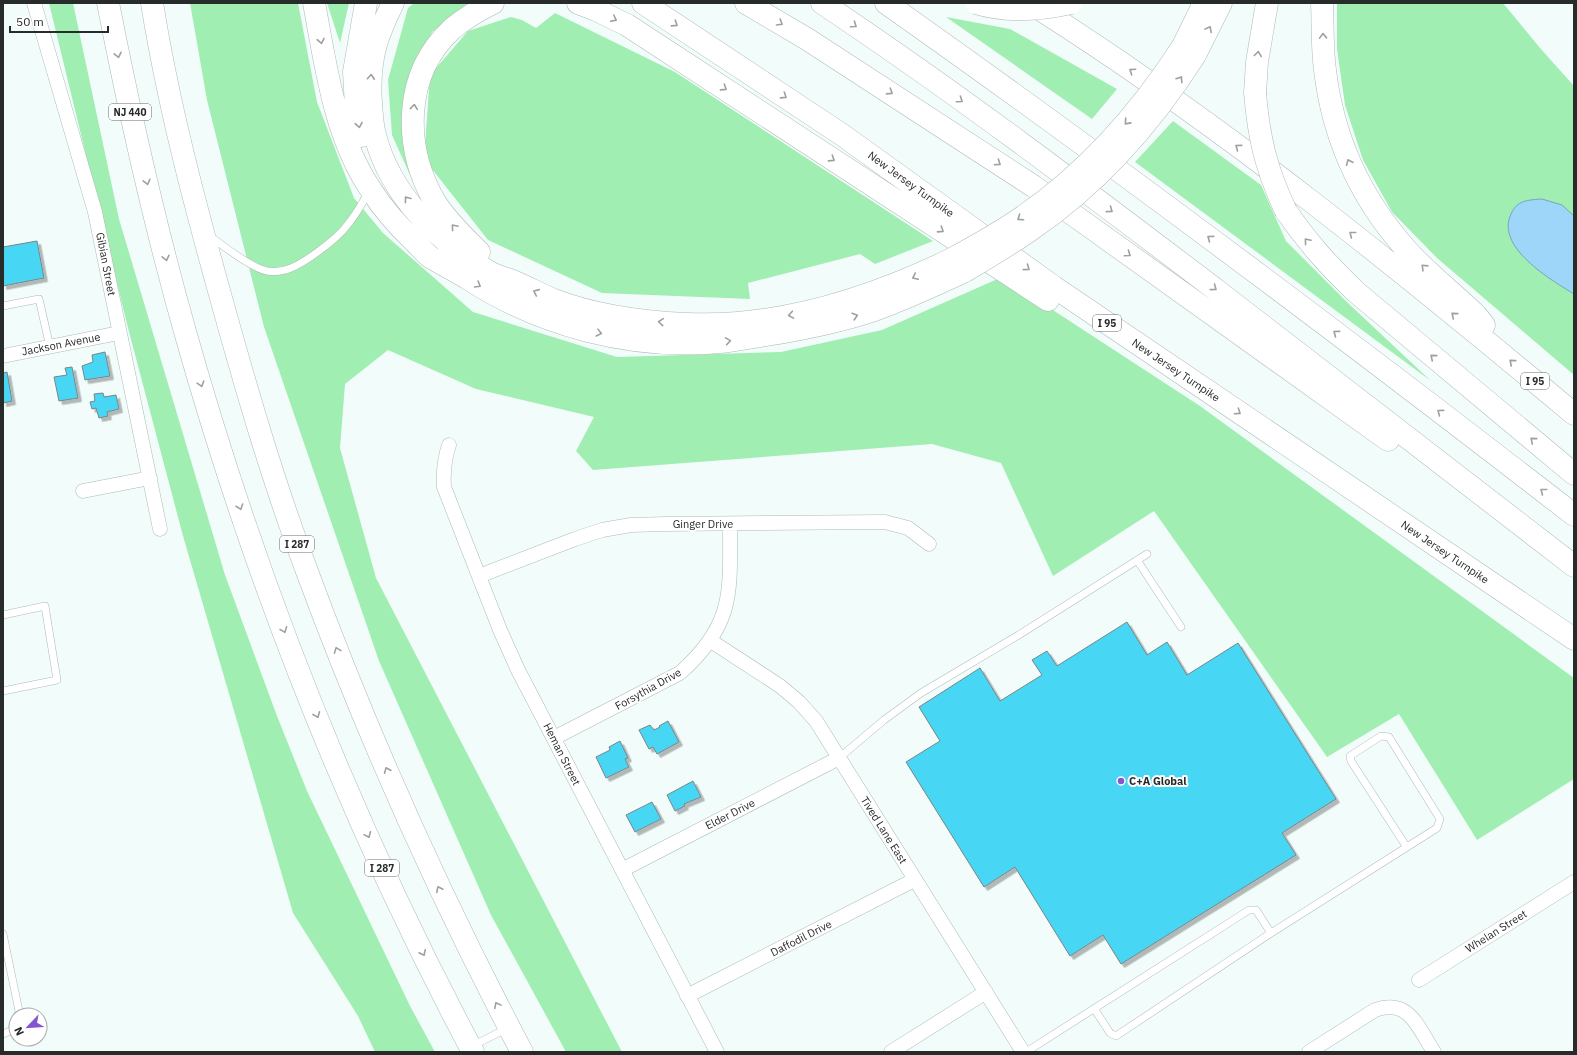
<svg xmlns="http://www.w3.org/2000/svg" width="1577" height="1055" font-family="'IBM Plex Sans',sans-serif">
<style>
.green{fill:#a1eeb2}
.water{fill:#9dd6f8;stroke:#7aa3ba}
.building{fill:#46d7f4;stroke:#7b8486;filter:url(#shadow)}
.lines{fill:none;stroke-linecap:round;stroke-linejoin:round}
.service-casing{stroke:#afb9b8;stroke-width:8}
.minor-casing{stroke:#afb9b8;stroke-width:15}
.motorway-casing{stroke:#afb9b8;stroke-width:23}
.service{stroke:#fff;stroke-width:7}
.minor{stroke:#fff;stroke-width:14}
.motorway{stroke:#fff;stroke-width:22}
.motorway-bridge-casing{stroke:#afb9b8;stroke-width:23;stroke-linecap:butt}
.motorway-bridge{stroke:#fff;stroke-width:22}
.oneway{stroke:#9ea09f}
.poi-dot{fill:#8556cf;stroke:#fff;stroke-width:1.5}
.labels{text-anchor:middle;stroke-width:4;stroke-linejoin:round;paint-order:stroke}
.shield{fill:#fff;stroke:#686b6a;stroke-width:1}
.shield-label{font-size:10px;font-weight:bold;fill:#272b2a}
.street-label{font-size:11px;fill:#272b2a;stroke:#fff}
.poi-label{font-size:11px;font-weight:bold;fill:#272b2a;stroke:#fff;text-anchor:start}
</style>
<defs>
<filter id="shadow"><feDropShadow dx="3.5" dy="3.5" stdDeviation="0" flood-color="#0004"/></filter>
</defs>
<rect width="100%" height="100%" fill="#f2fcfb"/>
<path class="green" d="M49,3H73L119,219L225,575L277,716L307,791L410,1006L435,1052H375L358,1016L293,913L183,536L128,328Z
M190,3H298L317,102L354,198L383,233L473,312L617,357L781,352L882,330L1002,277L1200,406L1574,678V779L1477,840L1399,714L1327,757L1154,511L1053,576L1001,463L932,444L593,470L576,451L594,417L476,389L388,350L345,384L340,448L376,578L622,1052H566L491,915L379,661L264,327L207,100Z
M327,3H349L340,43Z
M414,3H468L432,32L406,94L410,175L392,135L388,80L408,8Z
M1337,3H1503L1540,48L1574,86V375L1437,258L1392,212L1363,160L1345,105L1337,49Z
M555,13L675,72L933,241L875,264L860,254L748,283L750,299L602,293L488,240L424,159L430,75L468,31L511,17L522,20L536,28Z
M946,17L1010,29L1117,89L1092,119Z
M1173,121L1261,185L1286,241L1349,304L1431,381L1135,162Z"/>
<path class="water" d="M1542,199L1562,205L1574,216V294C1551,280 1495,247 1511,214C1517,200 1528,200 1542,199Z"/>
<path class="building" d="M37,241L44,278L3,286V247Z
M105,352L110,376L85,380L82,366L93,362L92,355Z
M72,367L78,398L59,401L54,377L67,375L65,368Z
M7,372L12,401L3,403V373Z
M103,393L104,397L116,395L119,409L107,412L108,416L99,418L96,408L92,409L90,402L95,401L94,394Z
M1127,622L1147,655L1167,642L1187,675L1238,643L1336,799L1282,833L1296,855L1121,964L1103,935L1070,956L1015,867L984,887L906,762L940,741L919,707L980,668L1000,701L1042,675L1032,660L1047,651L1057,666Z
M668,721L679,742L657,754L653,747L649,749L639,730L650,725L654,730L660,727L659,726Z
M620,741L628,758L625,759L629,767L606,778L596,757L610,750L609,747Z
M693,781L701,797L684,804L685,806L675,811L667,795Z
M652,802L661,819L635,832L626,815Z"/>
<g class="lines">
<defs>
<path id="service" d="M210,236C223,246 251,268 267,271C274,272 284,271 291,268C306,262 335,240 345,228C354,217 362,205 368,192
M3,306L39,299L50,347
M1137,560L1181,627
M3,615L45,606L57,680L3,691
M839,758L884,720L921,693L1017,636L1147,554
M3,934L19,1011L18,1015
M1095,1010L1110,1033L1116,1036L1271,933
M3,1034L15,1029L16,1024
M472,1046L508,1028
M1026,1052L1249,910H1256L1271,933L1437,828L1440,819L1389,737L1381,736L1350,756L1351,761L1406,846"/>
<path id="minor" d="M34,3L95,212L160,529
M3,356L119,333
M449,445C444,460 443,472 444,487L500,630L518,670L717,1052
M83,491L150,478
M479,576L575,539L602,530L631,525L666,524L885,522L908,528L929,544
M711,641L780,686L799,702L816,721L1023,1052
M554,738L680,673C735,624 730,592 730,524
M622,870L839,758
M1419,980L1574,882
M687,996L914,880
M891,1052L986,992
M1309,1052L1375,1010C1410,998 1418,1028 1434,1052"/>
<path id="motorway" d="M108,3C130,115 155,226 186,335C256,583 352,825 473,1052
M152,3C168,103 194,201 221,298C246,388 272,478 305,566C366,732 439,895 522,1052
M314,3C326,66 334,135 371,190C383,209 398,226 415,242C420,247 425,253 430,257C442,264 455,271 467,278C540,326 633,350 720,342C735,341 751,337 766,335C803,329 839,322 874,310C905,299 935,285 965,271
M393,3C390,10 386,17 383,25C372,49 369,77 371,103C372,114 372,125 375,135C390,195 439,242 491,273C498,277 506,278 513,281C527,287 540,294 554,300C596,316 642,322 687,324C779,328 869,299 950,260
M578,3L596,10L627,25L1048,300
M643,3L841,134L1054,287L1574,639
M746,3L807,39L1033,186L1388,440
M822,3C957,93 1086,191 1215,289C1335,381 1455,473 1574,566
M886,3C1120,168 1348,340 1574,515
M1030,3C1222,124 1400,269 1574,414
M1322,3C1323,25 1322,48 1325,70C1333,138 1359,196 1405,248C1426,272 1452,292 1476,315L1484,325
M1183,46L1204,3
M1195,55L1221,3
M1255,93L1257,62L1267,3
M361,136L356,106L354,72L366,3
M1286,211C1308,243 1328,265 1356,292L1574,474
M479,252C464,237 447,221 435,202C403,147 403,74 452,29C465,18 479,10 493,3"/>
</defs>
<use href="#service" class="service-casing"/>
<use href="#minor" class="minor-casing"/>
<use href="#motorway" class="motorway-casing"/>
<use href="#service" class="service"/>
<use href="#minor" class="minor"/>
<use href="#motorway" class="motorway"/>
<defs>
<path id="motorway-bridge" d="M976,3C1008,13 1040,10 1071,3
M1255,93C1259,139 1266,169 1286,211
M950,260C974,247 998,234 1021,218C1087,173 1140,113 1183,46
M965,271C987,258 1009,245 1029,231C1097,185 1151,124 1195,55"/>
</defs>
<use href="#motorway-bridge" class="motorway-bridge-casing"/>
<use href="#motorway-bridge" class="motorway-bridge"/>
</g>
<defs><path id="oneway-chevron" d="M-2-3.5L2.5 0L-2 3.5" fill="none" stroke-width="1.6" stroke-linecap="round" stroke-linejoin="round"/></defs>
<g class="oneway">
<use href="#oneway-chevron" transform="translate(614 19) rotate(26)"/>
<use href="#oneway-chevron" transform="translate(780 23) rotate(31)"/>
<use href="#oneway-chevron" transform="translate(675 24) rotate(33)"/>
<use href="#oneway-chevron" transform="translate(854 25) rotate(35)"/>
<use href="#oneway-chevron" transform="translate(1209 29) rotate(-62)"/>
<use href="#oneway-chevron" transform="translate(1323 36) rotate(-92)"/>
<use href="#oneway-chevron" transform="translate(321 41) rotate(79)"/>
<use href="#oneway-chevron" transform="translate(1258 54) rotate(-82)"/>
<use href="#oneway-chevron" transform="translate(118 55) rotate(78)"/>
<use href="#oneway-chevron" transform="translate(1132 71) rotate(-146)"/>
<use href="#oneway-chevron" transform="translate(371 77) rotate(-85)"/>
<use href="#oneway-chevron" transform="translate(1180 79) rotate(-57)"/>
<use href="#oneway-chevron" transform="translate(724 88) rotate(33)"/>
<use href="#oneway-chevron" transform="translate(890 92) rotate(33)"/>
<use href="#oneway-chevron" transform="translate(784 96) rotate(33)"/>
<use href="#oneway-chevron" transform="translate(960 100) rotate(35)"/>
<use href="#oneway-chevron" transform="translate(414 107) rotate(-84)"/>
<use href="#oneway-chevron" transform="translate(1127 122) rotate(132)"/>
<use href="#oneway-chevron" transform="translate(359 125) rotate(80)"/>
<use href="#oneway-chevron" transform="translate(1238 147) rotate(-143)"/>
<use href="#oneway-chevron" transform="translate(832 159) rotate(33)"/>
<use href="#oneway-chevron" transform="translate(1349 162) rotate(-113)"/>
<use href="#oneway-chevron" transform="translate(998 163) rotate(34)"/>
<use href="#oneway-chevron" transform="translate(147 182) rotate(76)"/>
<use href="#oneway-chevron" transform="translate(407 199) rotate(-128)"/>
<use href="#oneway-chevron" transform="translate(1110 210) rotate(36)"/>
<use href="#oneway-chevron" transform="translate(1020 218) rotate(146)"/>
<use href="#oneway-chevron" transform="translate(454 227) rotate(-130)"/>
<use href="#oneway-chevron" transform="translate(941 230) rotate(33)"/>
<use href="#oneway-chevron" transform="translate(1352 234) rotate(-142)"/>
<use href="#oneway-chevron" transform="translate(1210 238) rotate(-143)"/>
<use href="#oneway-chevron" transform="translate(1307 241) rotate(-130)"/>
<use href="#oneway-chevron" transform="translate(1128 254) rotate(35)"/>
<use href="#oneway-chevron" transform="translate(166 258) rotate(76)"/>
<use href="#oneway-chevron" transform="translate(1424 267) rotate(-136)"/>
<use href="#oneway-chevron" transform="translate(1027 268) rotate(36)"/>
<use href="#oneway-chevron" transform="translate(915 277) rotate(155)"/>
<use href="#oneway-chevron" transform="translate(478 285) rotate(31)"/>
<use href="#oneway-chevron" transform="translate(1214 288) rotate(37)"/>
<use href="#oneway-chevron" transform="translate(536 292) rotate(-156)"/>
<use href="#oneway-chevron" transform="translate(791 315) rotate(170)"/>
<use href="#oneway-chevron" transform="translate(1454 315) rotate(-140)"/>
<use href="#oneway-chevron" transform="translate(855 316) rotate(-17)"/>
<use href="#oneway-chevron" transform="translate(661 322) rotate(-175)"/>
<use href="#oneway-chevron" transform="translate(599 333) rotate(14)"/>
<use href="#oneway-chevron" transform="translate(1336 333) rotate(-143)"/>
<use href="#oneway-chevron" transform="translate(728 341) rotate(-9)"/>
<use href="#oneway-chevron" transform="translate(1433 357) rotate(-140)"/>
<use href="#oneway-chevron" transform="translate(1512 362) rotate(-140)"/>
<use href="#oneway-chevron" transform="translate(201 384) rotate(73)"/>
<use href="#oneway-chevron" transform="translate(1238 412) rotate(34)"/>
<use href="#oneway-chevron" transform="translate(1440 412) rotate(-143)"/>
<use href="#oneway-chevron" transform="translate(1533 440) rotate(-140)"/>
<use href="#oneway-chevron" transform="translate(1543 491) rotate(-142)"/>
<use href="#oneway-chevron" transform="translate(240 507) rotate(71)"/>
<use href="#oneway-chevron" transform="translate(284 630) rotate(69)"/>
<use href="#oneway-chevron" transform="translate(337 650) rotate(-111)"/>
<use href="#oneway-chevron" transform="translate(317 715) rotate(68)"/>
<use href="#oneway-chevron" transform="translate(387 770) rotate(-113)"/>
<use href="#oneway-chevron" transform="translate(368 835) rotate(66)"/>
<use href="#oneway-chevron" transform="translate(439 889) rotate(-116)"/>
<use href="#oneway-chevron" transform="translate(423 953) rotate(64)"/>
<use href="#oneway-chevron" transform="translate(497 1005) rotate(-118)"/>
</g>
<circle class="poi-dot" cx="1121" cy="781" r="4"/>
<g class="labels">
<g class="shield">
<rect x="109" y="104" width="42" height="16" rx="3"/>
<rect x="1093" y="315" width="28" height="16" rx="3"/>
<rect x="1521" y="373" width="28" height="16" rx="3"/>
<rect x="280" y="536" width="34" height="16" rx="3"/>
<rect x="365" y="860" width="34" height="16" rx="3"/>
</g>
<g class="shield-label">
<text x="130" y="116">NJ 440</text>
<text x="1107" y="327">I 95</text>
<text x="1535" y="385">I 95</text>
<text x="297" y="548">I 287</text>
<text x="382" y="872">I 287</text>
</g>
<g class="street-label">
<text transform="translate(911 184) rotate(36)" y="4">New Jersey Turnpike</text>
<text transform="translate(106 264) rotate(79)" y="4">Gibian Street</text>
<text transform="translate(61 344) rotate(-11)" y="4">Jackson Avenue</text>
<text transform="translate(1176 370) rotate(34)" y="4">New Jersey Turnpike</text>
<text x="703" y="528">Ginger Drive</text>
<text transform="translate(1445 552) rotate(34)" y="4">New Jersey Turnpike</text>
<text transform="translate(648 689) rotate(-29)" y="4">Forsythia Drive</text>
<text transform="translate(562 754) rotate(63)" y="4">Heman Street</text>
<text transform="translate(730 814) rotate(-27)" y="4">Elder Drive</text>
<text transform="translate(884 830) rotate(58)" y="4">Tived Lane East</text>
<text transform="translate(1496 931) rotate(-32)" y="4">Whelan Street</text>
<text transform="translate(801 938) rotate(-27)" y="4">Daffodil Drive</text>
</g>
<g class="poi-label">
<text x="1129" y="785">C+A Global</text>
</g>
</g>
<rect width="1577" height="1055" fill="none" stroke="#272b2a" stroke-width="8"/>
<g transform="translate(28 1027) rotate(245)"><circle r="19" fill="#ffffff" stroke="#a9aaaa"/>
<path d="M0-3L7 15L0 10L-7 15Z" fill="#8556cf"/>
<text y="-6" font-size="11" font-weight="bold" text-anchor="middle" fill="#272b2a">N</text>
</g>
<path d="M10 26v6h98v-6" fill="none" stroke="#272b2a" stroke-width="2"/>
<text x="16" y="26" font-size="12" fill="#272b2a" stroke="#ffffff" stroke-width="3" paint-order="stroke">50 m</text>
</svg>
